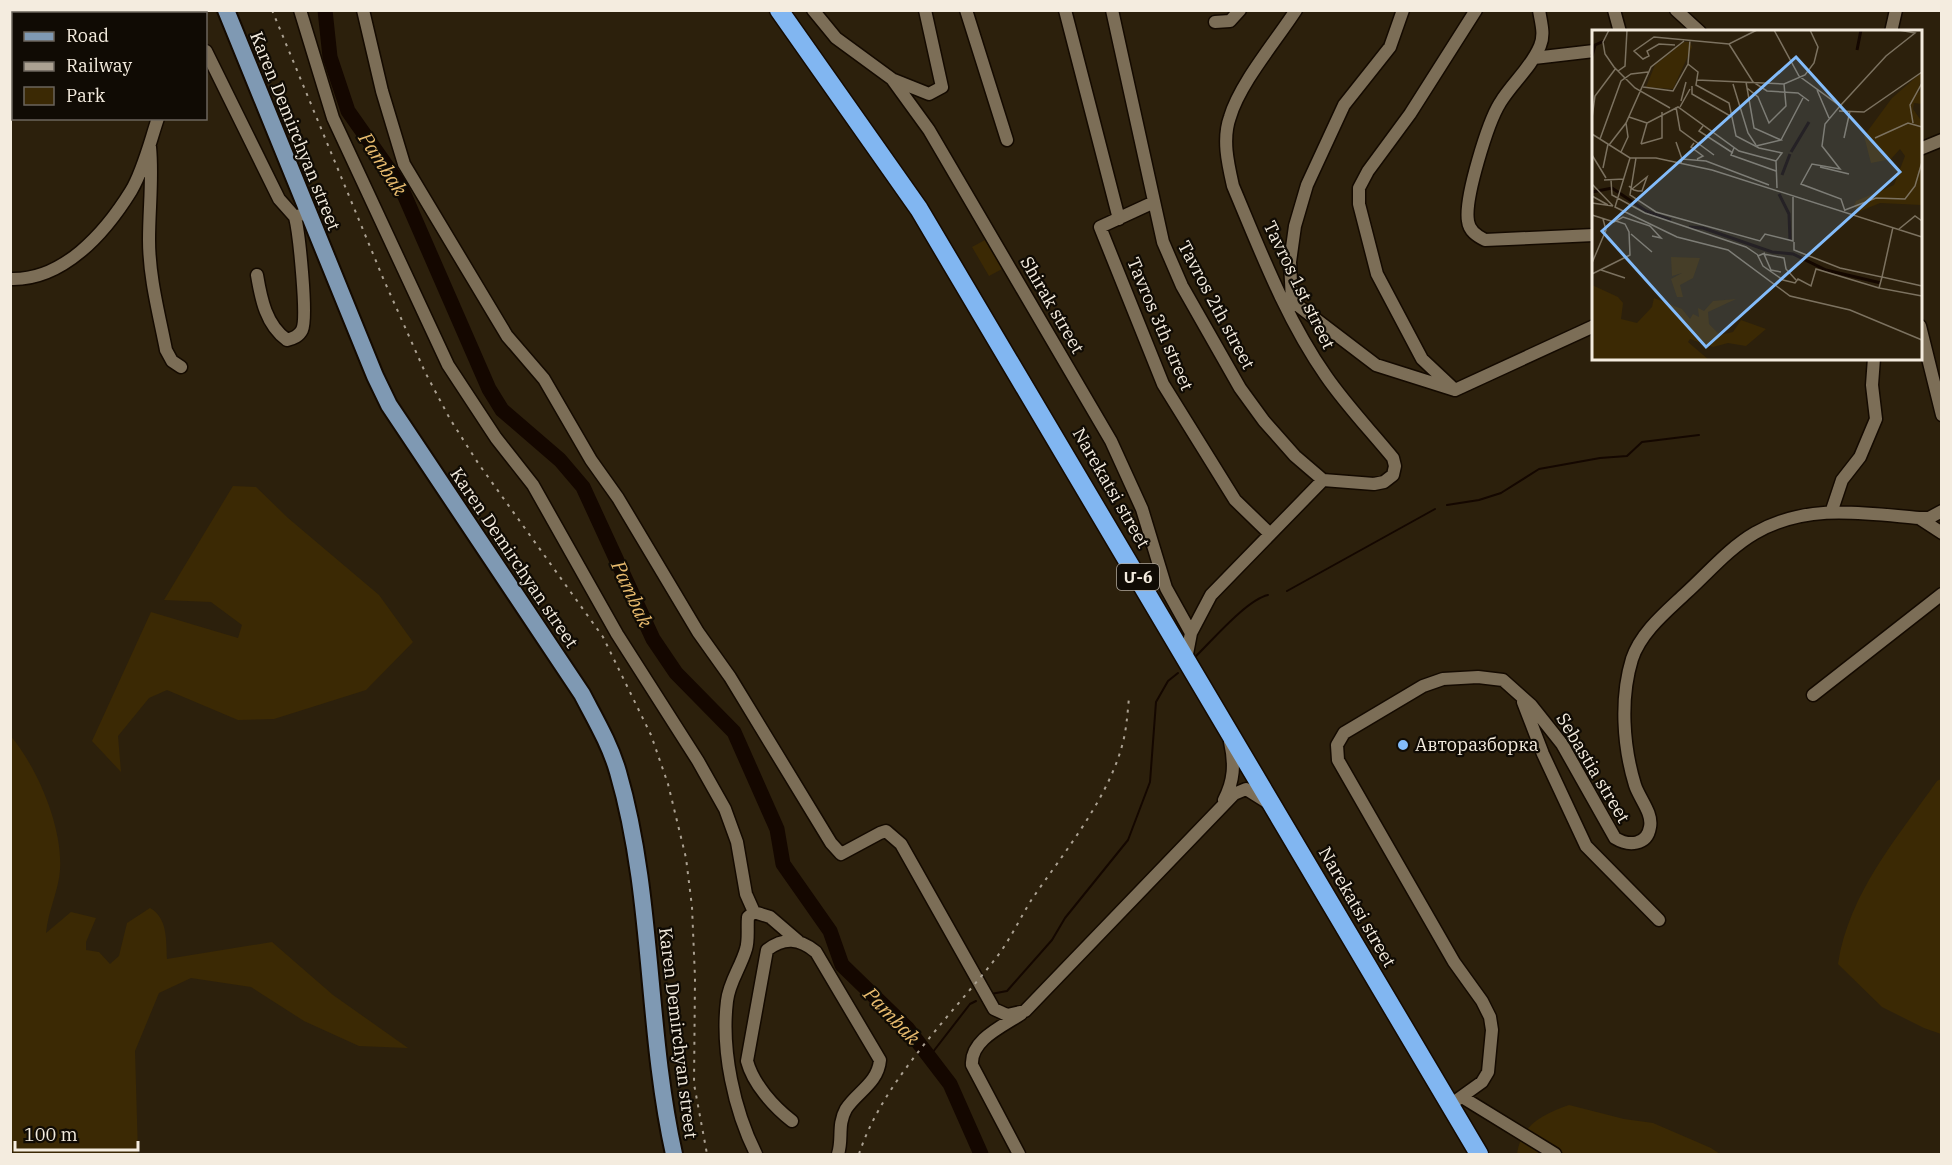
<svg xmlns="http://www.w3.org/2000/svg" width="1952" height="1165" font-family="'IBM Plex Serif','Noto Sans Armenian',serif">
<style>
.green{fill:#3b2904}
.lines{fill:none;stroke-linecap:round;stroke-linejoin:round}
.stream{stroke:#140700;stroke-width:2}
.river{stroke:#140700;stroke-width:15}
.minor-casing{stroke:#140a00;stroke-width:15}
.major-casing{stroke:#140a00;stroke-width:20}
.highway-casing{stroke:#140a00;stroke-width:21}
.minor{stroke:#7c6e57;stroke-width:12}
.major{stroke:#7f99b3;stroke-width:16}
.highway{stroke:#81b6f1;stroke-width:18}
.rail{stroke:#aba192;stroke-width:2;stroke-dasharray:3 6;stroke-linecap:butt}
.poi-dot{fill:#83bcfb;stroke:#100b04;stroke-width:2}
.labels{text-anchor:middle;stroke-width:4.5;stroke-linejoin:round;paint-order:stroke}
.shield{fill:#100b04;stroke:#b0a89d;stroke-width:1.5}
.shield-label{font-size:16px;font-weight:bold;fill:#f4ecdf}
.street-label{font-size:18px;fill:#f4ecdf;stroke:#100b04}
.poi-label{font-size:18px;fill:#f4ecdf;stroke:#100b04;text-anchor:start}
.water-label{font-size:20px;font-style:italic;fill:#e8bb6e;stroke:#100b04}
.inset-river{fill:none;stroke:#140700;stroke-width:3}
.inset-road{fill:none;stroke:#7c7260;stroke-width:1.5}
.view{fill:#83bcfb;fill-opacity:0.15;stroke:#83bcfb;stroke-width:3}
.inset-edge{fill:none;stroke:#f4ecdf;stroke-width:3}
</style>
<rect width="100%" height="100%" fill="#2c200c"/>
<path class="green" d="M985,240L1002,269L989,276L972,247Z
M233,486L256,487L288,518L379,595L413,642L366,690L274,719L238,720L167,690L149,698L118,736L121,772L92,741L151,612L238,638L242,625L211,602L164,600Z
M10,735C37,767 63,827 60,870C59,889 48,911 46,933L71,912L96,918L86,942V950L99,952L110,964L119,956L127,923L150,908C168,918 166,941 167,959L272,942L333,995L408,1048L359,1046L304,1021L251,987L191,978L159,993L135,1051L138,1154H14L10,1148Z
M1941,779H1942L1941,1034L1924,1028L1882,1007L1838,964C1849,893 1897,838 1937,781Z
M1569,1105L1624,1119L1653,1123L1711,1148L1720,1154H1517C1521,1125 1543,1114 1569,1105Z"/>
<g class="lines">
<path class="stream" d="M1447,505L1479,500L1501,493L1539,469L1600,458L1627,456L1642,442L1699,435
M1287,591L1435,509
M1193,659C1211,642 1246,600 1268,595
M991,994L1007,991L1052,940L1065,918L1128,840L1150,782L1156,702L1168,681L1178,673
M929,1057L970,1004L976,1001"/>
<path class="river" d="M325,10L330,57L348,111L400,185L489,389L502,410L560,460L583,487L653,639L676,673L734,732L777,829L783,864L830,931L842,965L908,1029L950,1084L981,1154"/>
<defs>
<path id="minor" d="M118,10L125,14
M300,10L333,118L448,365L496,438L533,485L617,634L698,761L725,809L737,842L746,894L754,912
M363,10L382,91L404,164L507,336L544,379L591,460L618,498L698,632L730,677L831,843L841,854L880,833L886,831L901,844L994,1009L1007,1015L1025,1011L1234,794L1246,789L1265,801
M813,10L836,38L892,79L929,130L1111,441L1142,509L1166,588L1191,633L1186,659
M966,10L1007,140
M1065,10L1119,219
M1112,10L1163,242L1182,286L1240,388L1264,421L1295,456L1323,480L1374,484L1384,482L1393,475L1395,466L1393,458C1370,430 1346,405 1326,376C1286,319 1260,250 1233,186C1228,164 1222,139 1230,117C1240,83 1276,41 1296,10
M1539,10C1541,23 1545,34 1540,46C1531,68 1512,83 1500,103C1488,122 1464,199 1468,221C1469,231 1477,236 1485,240L1594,235
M1614,10L1620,32
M1676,10L1700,32
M21,14L30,10
M1215,22L1230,21L1240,10
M1891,32L1896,10
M206,51L279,199L295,217L303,214
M1534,58L1594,51
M894,80L929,94L942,87L925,10
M150,147C153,178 149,208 149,240C149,277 159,314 166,350L172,361L181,367
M1920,149L1942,140
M1152,203L1100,227L1163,384L1235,500L1270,534
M257,275C261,299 266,325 287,340C294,338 299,336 302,330C308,318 299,233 295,217
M10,279C63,281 105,233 131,191C143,171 150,142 158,118
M1292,301L1290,262L1295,226L1307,185L1344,105L1390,47L1403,10
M1285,303L1292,301L1376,365L1455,390L1422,359L1377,274L1359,204V188L1368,171L1410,114L1476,10
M1920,326L1942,415
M1455,390L1594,326
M1832,510L1842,480L1860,457L1876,419L1872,385L1874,358
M1919,518L1942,533
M1191,633L1211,595L1323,480
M1813,695L1942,594
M1523,702L1543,754L1586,846L1659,920
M1224,800C1234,781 1235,764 1230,742
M1462,1097L1555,1154
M1450,1105L1482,1082L1488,1072L1492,1030L1490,1017L1482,1001L1454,962L1338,760L1337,745L1344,733L1423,686L1443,679L1478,677L1503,680L1531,705L1562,744L1615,838C1628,846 1647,846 1650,827C1653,813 1639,798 1635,785C1623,746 1620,698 1632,659C1641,632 1666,612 1686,593C1708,573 1729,548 1755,533C1807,503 1863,513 1919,518H1929L1942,511
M792,1121C774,1107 753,1084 747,1061L767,950C784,937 799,938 816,952L880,1060C878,1083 857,1092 846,1109C837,1125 843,1139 838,1154
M756,1154C734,1110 721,1050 727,1001C729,982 741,967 746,949C749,940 747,927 748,917L754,912L770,917L798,941
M1019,1154L972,1065C970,1040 1003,1026 1021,1014"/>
<path id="major" d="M226,10L375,376L389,405L582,694C595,719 610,744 618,772C654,896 646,1029 674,1154"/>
<path id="highway" d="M779,10L919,209L1479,1154"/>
</defs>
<use href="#minor" class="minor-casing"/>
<use href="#major" class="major-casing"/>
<use href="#highway" class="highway-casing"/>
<use href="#minor" class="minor"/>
<use href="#major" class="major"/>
<use href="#highway" class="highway"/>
<path class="rail" d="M272,10L383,278L425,372L450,419L478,463L603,637L651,735L668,784L686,858L692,907L695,978L694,1084L707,1154
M859,1154C883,1081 949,1018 996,958C1010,940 1020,918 1032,899C1065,851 1114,792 1125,733C1127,721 1128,709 1129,697"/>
</g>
<circle class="poi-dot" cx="1403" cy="745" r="6"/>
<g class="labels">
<rect class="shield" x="1117" y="564" width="42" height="26" rx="4.5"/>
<g class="shield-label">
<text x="1138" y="583">Մ-6</text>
</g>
<g class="street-label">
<text transform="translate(295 131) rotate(68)" y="6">Karen Demirchyan street</text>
<text transform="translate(1299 285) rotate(64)" y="6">Tavros 1st street</text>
<text transform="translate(1052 305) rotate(60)" y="6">Shirak street</text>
<text transform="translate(1216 305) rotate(62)" y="6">Tavros 2th street</text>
<text transform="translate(1160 324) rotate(67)" y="6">Tavros 3th street</text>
<text transform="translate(1111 488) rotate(60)" y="6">Narekatsi street</text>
<text transform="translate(514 558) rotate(56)" y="6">Karen Demirchyan street</text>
<text transform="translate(1593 768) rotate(59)" y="6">Sebastia street</text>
<text transform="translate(1357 907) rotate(60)" y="6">Narekatsi street</text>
<text transform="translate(678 1033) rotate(83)" y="6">Karen Demirchyan street</text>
</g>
<g class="poi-label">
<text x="1415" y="751">Авторазборка</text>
</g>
<g class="water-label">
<text transform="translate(383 164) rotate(57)" y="7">Pambak</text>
<text transform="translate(632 594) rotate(65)" y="7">Pambak</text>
<text transform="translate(892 1016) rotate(46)" y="7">Pambak</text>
</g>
</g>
<g transform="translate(1592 30)">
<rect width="330" height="330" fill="#2c200c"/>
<path d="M92,12H98L100,17L81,59L54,57L63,35ZM330,42L326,63L330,59V74L322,73L321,79L330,92V175L288,173L266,182L262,176L264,171L302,155L313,126L308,119L299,129L279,133L272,106L300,68ZM79,227L108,228L101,248L88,255L91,267H85L79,249L90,243L80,246ZM0,255L26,267L31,273L29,289L45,293L60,277L62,268L90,279L98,289L101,284L107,287L106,278L112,281L121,271L144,269L116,282L117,294L128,305L141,302L149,290L174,299L154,316L136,313L121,317L98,309L96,312L117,330H0Z" fill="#3b2904"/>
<path class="inset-river" d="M265,20L269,0M0,26L3,15L12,11M199,122L217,92M190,145L198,124M0,162L20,158L54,181L79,190M187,164L197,184L198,210M97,197L111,198L180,222L201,224L234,240L289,253"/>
<path class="inset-road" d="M17,0L11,12L13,24L22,37L43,58L78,78M182,0L207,46L248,76L233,94L230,116L248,139L220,134L209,154L249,169L253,181M98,10L96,34L106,42L104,55L137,73L144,106L167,118L190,123L184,131L185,158M137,14L161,52L175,61L206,63L217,71M83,15L67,14L55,21L57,26L51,29L42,21L62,7L137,14L165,0M26,41L33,36L35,0M105,50L192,54L213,45L222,33L226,17L218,0M154,52L162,98L189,110L164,116M141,54L156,103L164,115M100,56V64L140,87M51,57L81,61L96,34M155,58L166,67L177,93L194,76L192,54M225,60L237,88M89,71L94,52M248,76L294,26L323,3L307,0M84,77L88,100L122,125M88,77L98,59M247,81L272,82L330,42M37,87L55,93M0,88L3,66L24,38M321,93L318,75L330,53M111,96L107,101L141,123M0,104L38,128H64L120,140L330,207M252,108L258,81M283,108L316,93L330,97M8,109L29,51L39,44L56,42M189,110L211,68M84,112L90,129M102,113L99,117L111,126L105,129M49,114L55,93L86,77L147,121L184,131M49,114L70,108V82M17,115L34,93L59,37L92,11M142,118L139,125L184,141M29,122L36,107L34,93M0,125L14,148M38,128L23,177L85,207L136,220L198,266L258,280L330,310M44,128L38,165L64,182L168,211L173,204L201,211V167M89,133L90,129L114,131L177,155M228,137L257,144M11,138L16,114M12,150L32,149M19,150L20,165L53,183L154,217L166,225M0,154L21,176M37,156L40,159L42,160L46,161H50L55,147L40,159M0,166L16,175M0,173L21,176M253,180L284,168L313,169L323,156L330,132M0,185L22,192L31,187L58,196M58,196L69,208L60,206M301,197L290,247L330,256M307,199L323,186L330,191M39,204L60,222M202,212V220L248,238L290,247L287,258L330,266M173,223L166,226L171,236L191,250L203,253L206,249L219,256L224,239L287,258M0,233L14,200L11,189M9,240L33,248M189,242L179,240L172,224L192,228L194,239L204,250M0,244L38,225L37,202L33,194L24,191"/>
<path class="view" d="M204,27L308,142L114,317L10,201Z"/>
<rect width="330" height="330" class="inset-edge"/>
</g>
<rect width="1952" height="1165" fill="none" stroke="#f4ecdf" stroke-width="24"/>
<rect x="12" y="12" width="195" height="108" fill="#100b04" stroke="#6b655c" stroke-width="1.5"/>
<rect x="24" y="32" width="30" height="9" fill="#7f99b3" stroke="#6b655c" stroke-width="1.5"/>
<text x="66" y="42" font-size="18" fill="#f4ecdf">Road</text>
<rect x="24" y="62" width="30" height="9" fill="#aba192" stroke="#6b655c" stroke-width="1.5"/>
<text x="66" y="72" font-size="18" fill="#f4ecdf">Railway</text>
<rect x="24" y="87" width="30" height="18" fill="#3b2904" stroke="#6b655c" stroke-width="1.5"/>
<text x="66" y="102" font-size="18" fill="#f4ecdf">Park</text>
<path d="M15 1141v9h123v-9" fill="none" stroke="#f4ecdf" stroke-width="3"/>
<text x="24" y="1141" font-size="18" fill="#f4ecdf" stroke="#100b04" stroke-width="4.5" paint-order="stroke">100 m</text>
</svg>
